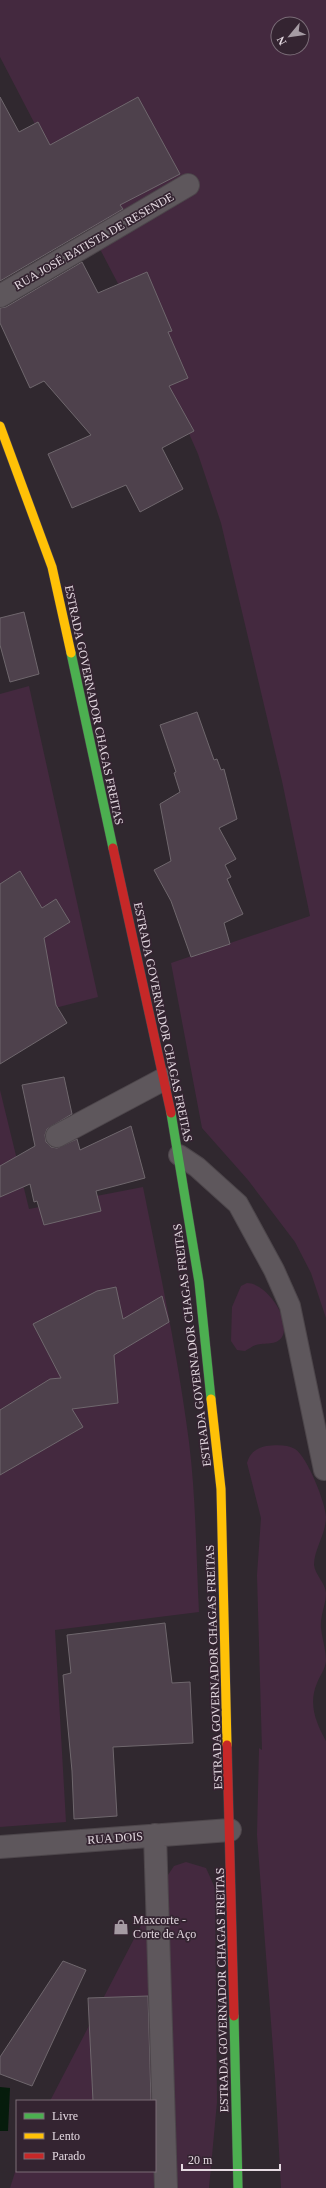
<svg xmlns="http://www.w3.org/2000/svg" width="326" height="2188" font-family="'Times New Roman',serif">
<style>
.green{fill:#44293f;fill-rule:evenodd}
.water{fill:#061c0c}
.building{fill:#4e414c;stroke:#6f676d}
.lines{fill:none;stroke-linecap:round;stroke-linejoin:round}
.lane-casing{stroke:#4d464b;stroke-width:22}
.street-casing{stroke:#4d464b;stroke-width:24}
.fast-casing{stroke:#4d464b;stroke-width:10}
.slow-casing{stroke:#4d464b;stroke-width:10}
.jam-casing{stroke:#4d464b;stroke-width:10}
.lane{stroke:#5e575c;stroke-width:20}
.street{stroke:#5e575c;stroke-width:22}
.fast{stroke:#4caf50;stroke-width:9}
.slow{stroke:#ffc107;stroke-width:9}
.jam{stroke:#c62828;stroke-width:9}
.labels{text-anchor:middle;stroke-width:3.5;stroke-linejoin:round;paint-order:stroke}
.street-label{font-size:12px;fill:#e4d9e1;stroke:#342431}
.poi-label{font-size:12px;fill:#e4d9e1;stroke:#342431;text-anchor:start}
</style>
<rect width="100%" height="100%" fill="#30282f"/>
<path class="green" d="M0,0H326V1318L311,1273L295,1242L248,1180L202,1128L171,963L310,916L282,781L221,523L198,454L151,347L0,57ZM278,24H302V48H278Z
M29,686L98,997L0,1022V694Z
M0,1090L29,1209L143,1187C160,1272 178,1356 189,1442C196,1498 196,1555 199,1612L55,1630L66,1822L0,1827Z
M247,1283C266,1283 292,1319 282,1337C276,1346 265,1342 256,1345C252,1346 249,1349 245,1351L237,1350L231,1341L232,1307L241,1286Z
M266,1446C275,1445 287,1444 295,1449C307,1456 326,1504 326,1517C326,1534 314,1549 314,1565C315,1575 325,1582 326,1593C326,1605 320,1615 321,1628C322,1639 326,1649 326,1661C325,1670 320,1675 317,1683C308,1704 316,1723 326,1741V2188H281L275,2076L257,1835L259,1748L262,1750L257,1575L261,1518L247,1463C250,1453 255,1449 266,1446Z
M186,1862L206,1868L215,1888L217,2102L209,2188H10L17,2166V2171H155V2101H50L164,1881L174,1866Z"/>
<path class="water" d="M0,2087L10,2088L8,2131H0Z"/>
<path class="building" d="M0,97L19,132L38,122L50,145L138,97L180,174L120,205L123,209L0,281Z
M82,262L98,293L147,272L172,331L168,332L188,378L169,386L194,431L162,448L183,489L140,512L126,485L72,508L48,454L91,435L44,381L30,388L0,323V308L6,307Z
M24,612L39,674L10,682L0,645V618Z
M197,712L214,760L217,759L221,770L224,769L237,819L219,828L236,859L225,865L231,877L227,879L243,914L224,923L230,944L191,957L171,901L154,870L171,861L160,804L180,792L174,773L176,772L160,725Z
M20,871L42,908L56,899L70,922L44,938L56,1005L67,1023L0,1064V884Z
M64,1077L72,1114L47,1129L45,1135L46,1142L51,1147L57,1148L77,1139L80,1150L131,1126L145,1178L96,1191L101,1211L44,1225L37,1201L34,1202L30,1184L0,1197V1166L35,1146L22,1085Z
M116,1287L123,1319L162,1296L169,1322L114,1355L118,1403L72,1409L83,1427L0,1475V1410L50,1379L61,1378L33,1324L97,1291Z
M165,1623L172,1683L190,1682L193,1743L113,1747L117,1816L74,1819L72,1771L63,1675L71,1673L67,1635Z
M63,1961L86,1970L32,2086L0,2074V2057Z
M148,1996L151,2101H93L88,1998Z"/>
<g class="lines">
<defs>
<path id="lane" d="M179,1155L197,1167L238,1204L274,1270L290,1306L324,1470"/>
<path id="street" d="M0,296L188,185
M57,1136L164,1079
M155,1835L166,2188
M0,1847L230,1830"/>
<path id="fast" d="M71,653L113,848
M171,1113L199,1282L211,1399
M234,2016L238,2188"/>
<path id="slow" d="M0,426L52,567L71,653
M211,1399L221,1489L227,1745"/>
<path id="jam" d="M113,848L171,1113
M227,1745L234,2016"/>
</defs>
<use href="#lane" class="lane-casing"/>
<use href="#street" class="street-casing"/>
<use href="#fast" class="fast-casing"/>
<use href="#slow" class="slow-casing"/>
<use href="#jam" class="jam-casing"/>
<use href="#lane" class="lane"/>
<use href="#street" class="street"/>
<use href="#fast" class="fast"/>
<use href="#slow" class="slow"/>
<use href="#jam" class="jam"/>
</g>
<defs>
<symbol id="shop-bare" viewBox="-9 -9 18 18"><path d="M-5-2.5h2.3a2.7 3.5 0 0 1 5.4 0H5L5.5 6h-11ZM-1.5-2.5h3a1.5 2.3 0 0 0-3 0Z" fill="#a59ba3" stroke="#342431" stroke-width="2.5" paint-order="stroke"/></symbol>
</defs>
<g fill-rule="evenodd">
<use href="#shop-bare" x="110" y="1916" width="22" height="22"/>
</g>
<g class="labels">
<g class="street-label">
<text transform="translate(94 241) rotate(-30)" y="4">RUA JOSÉ BATISTA DE RESENDE</text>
<text transform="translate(94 705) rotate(78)" y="4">ESTRADA GOVERNADOR CHAGAS FREITAS</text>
<text transform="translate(163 1022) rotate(78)" y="4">ESTRADA GOVERNADOR CHAGAS FREITAS</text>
<text transform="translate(192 1345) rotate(-97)" y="4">ESTRADA GOVERNADOR CHAGAS FREITAS</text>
<text transform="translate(214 1667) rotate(-92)" y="4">ESTRADA GOVERNADOR CHAGAS FREITAS</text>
<text transform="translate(115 1838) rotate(-4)" y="4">RUA DOIS</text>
<text transform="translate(222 1990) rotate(-91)" y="4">ESTRADA GOVERNADOR CHAGAS FREITAS</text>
</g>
<g class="poi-label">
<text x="133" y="1924">Maxcorte -<tspan x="133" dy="14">Corte de Aço</tspan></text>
</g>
</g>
<rect x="16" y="2100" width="140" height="72" fill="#342431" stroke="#7a6c77"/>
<rect x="24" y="2113" width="20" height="6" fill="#4caf50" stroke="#7a6c77"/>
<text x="52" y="2120" font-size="12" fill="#e4d9e1">Livre</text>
<rect x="24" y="2133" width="20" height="6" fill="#ffc107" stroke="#7a6c77"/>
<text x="52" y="2140" font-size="12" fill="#e4d9e1">Lento</text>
<rect x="24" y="2153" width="20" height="6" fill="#c62828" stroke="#7a6c77"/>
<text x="52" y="2160" font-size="12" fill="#e4d9e1">Parado</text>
<g transform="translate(290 36) rotate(241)"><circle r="19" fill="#342431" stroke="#7a6c77"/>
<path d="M0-3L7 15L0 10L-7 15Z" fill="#a59ba3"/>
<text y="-6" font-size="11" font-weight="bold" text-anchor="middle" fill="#e4d9e1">N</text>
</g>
<path d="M182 2164v6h98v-6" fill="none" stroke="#e4d9e1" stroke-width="2"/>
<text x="188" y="2164" font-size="12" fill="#e4d9e1" stroke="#342431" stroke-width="3" paint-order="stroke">20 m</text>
</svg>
